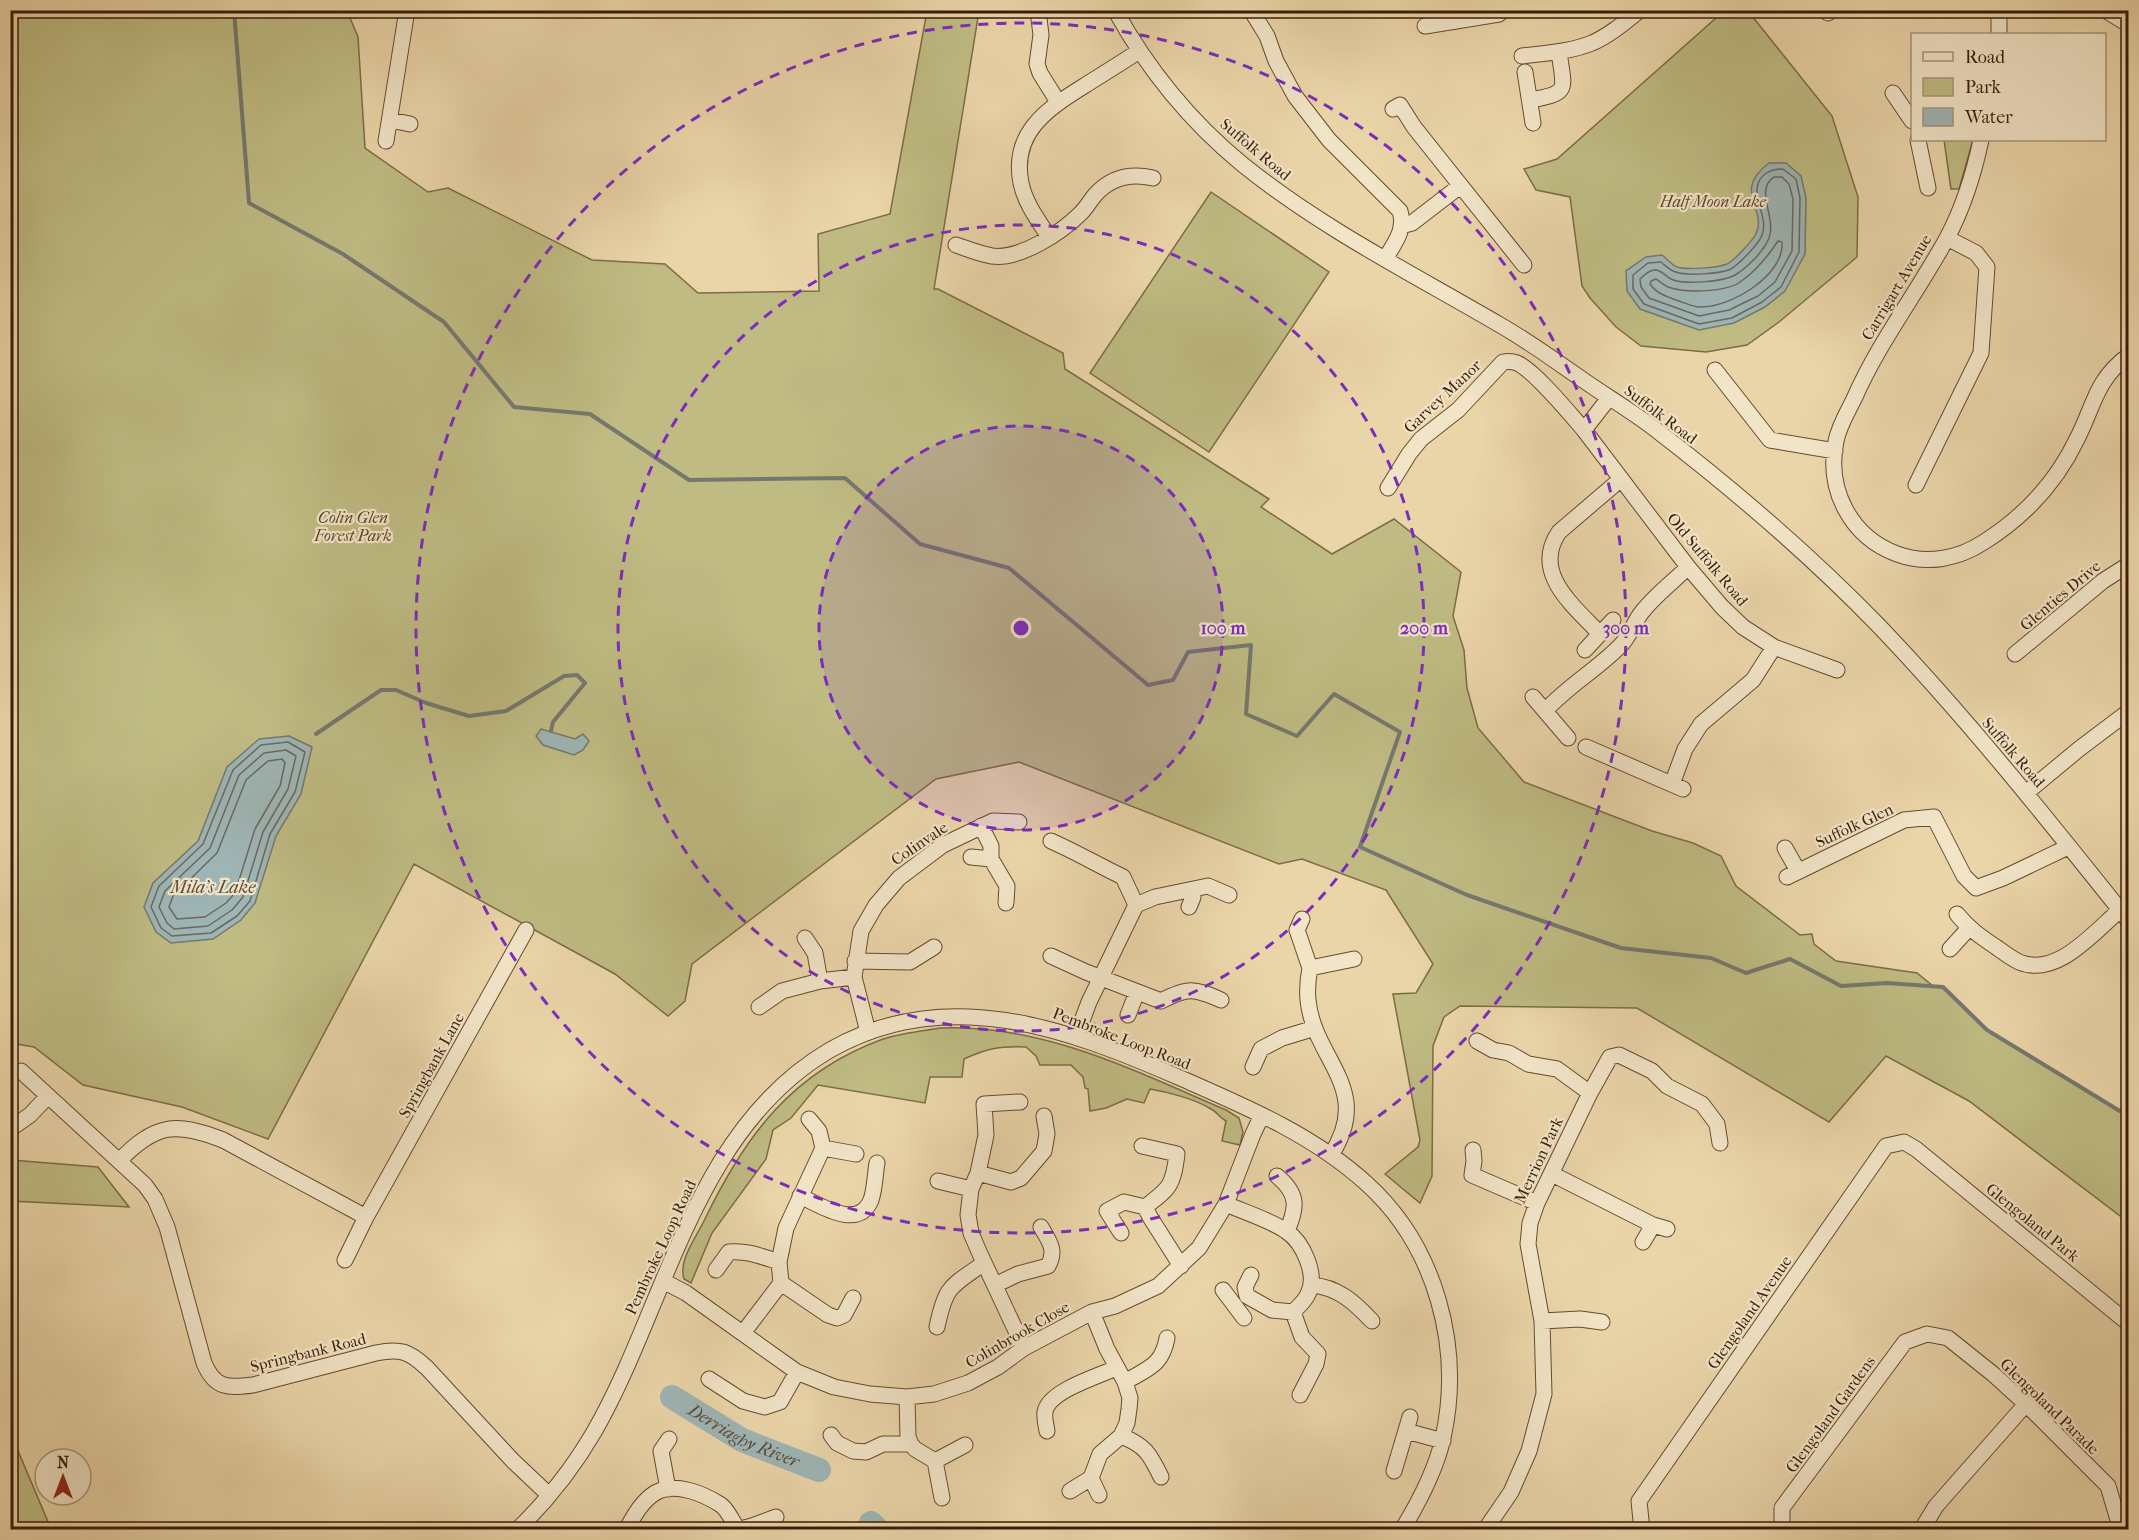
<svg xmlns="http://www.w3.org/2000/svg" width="2139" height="1540" font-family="'IM FELL French Canon',serif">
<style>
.green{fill:#bfbb83;stroke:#7d6c44;stroke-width:1.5}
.water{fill:#9eb5b5;stroke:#76786f;stroke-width:1.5}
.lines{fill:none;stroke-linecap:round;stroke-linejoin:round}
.shore{stroke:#6c685e;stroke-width:1.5}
.stream{stroke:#76786f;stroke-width:4}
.river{stroke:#9eb5b5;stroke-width:24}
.minor-casing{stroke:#674a2f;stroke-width:17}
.minor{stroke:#f1e4c7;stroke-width:15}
.ring{fill:none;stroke:#7b2cbf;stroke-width:3;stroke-dasharray:10 8}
.labels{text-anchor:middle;stroke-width:4.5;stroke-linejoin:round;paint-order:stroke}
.street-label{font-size:16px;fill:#3b1c06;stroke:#f1e4c7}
.park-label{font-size:16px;font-style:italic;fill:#5c4425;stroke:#f1e4c7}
.water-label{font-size:18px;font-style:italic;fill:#594a3b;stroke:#f1e4c7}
.centre{fill:#7b2cbf;stroke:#f1e4c7;stroke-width:3}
.ring-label{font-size:18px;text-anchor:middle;font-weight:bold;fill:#7b2cbf;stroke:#f1e4c7;stroke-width:4.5;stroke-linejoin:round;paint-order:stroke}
</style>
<rect width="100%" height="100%" fill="#ead5a9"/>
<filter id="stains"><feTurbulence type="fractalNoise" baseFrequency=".00333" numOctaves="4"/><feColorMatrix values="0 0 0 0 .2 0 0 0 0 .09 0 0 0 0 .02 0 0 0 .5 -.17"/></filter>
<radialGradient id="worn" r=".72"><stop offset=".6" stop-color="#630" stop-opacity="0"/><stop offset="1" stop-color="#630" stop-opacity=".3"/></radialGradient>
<path class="green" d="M10,11H347L358,37L365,148L428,192L448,188L592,260L665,264L698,293L819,291L818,234L890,214L927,11H979L934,289H938L1063,353L1065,369L1269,499L1261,507L1332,554L1394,519L1461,572L1453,616L1464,650L1467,688L1478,728L1524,782L1652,831L1693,843L1721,856L1736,886L1800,935L1812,934L1814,944L1836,961L1917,973L1933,986L1943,987L1987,1030L2128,1116V1222L1969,1101L1886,1056L1829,1122L1637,1008L1460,1006L1444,1017L1433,1046L1432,1176L1420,1203L1385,1174L1418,1147L1420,1140L1393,994L1416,993L1433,964L1386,890L1302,859L1279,864L1019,762L936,779L692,964L685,1001L668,1016L615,974L414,864L268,1139L182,1107L83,1085L34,1047L11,1043Z
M1724,11H1748L1832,116L1858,197L1857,257L1779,322L1747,345L1706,352L1641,346L1616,327L1590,298L1582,286L1570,197L1536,190L1524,169L1557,159Z
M1944,140H1973L1959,189H1951Z
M1211,192L1329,272L1209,452L1090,373Z
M941,1028C1043,1024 1135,1071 1226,1110L1239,1118L1243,1132L1240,1145L1222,1141L1226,1121C1220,1118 1217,1112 1211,1109C1195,1099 1168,1092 1150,1089L1144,1103L1127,1099L1106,1108L1090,1111L1088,1089L1085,1088L1083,1077L1071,1065H1040L1036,1056L1026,1047C1000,1046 988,1048 964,1059L962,1077H930L925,1103L818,1085L791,1118L773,1130L766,1159L712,1233L691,1283L684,1279C678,1260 697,1236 705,1219C745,1136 792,1072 883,1039C901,1033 922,1031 941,1028Z
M11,1160L98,1167L129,1207L11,1201Z
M11,1434L51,1529H12Z"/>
<path class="water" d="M1769,163H1786L1801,176L1806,198L1805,254L1785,291L1765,307L1734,323L1699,330L1640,309L1627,291L1626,271L1646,257L1662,255C1667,259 1672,265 1677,267C1686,270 1718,268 1727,264C1735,260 1752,241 1756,234C1768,208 1731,192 1769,163Z
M541,729L575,739L583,734L589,741L583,750L574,755L543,745L536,736Z
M289,736L312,747L301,794L276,836L255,903L241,920L213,939L171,943L156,932L144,907L153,883L198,841L227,767L259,739Z"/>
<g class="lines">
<path class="shore" d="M1783,169L1796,179L1800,198L1799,252L1781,287L1762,302L1732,318L1699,324L1644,304L1633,289V275L1648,263L1661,262C1665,265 1670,271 1676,272C1687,276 1720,274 1731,269C1739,264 1759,244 1762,235C1768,220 1756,204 1757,189C1758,175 1770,169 1783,169Z
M1774,177H1782L1789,184L1793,199L1792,251L1775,282L1758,296L1729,310L1699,316L1649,298L1641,287L1640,279C1644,275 1649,270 1655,270C1662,270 1665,276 1671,279C1683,285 1723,282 1735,275C1747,268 1764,251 1769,238C1777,218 1754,190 1774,177Z
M1778,241L1782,242C1785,275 1730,308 1700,307C1692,307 1681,301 1673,299C1664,295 1656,293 1650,284L1651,281L1656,279C1661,282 1665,287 1671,288C1688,293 1726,292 1740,282C1755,272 1768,256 1778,241Z
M288,742L305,752L295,792L270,834L250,901L237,916L211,933L172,936L161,928L151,907L159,886L203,844L233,770L261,745Z
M286,750L296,756L288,789L263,832L243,897L232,910L208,926L174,929L167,923L159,907L165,891L210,848L239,775L264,753Z
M282,759L285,763L280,786L255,829L235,893L226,903L205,917L177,919L169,907L173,896L217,853L246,780L268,761Z"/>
<path class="stream" d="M234,10L249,203L343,254L444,322L514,407L590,414L689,480L845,478L920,544L1009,568L1148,685L1173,680L1188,652L1251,645L1246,714L1297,736L1334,694L1400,732L1360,847L1467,895L1621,948L1711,958L1746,973L1790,959L1841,986L1887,983L1943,987L1987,1030L2128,1116
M316,734L381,690H396L426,703L469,716L506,711L564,676L577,675L585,683L553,722L551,731"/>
<g class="river">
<path id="s1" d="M672,1397L742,1440L819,1470"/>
<path d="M871,1523L878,1530"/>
</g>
<defs>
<path id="minor" d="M1038,10L1041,35L1037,64L1040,73L1058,102
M1115,10C1147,68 1191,122 1242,164C1321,228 1413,274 1500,325C1530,342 1558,363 1586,382C1609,398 1633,412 1655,429C1733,489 1809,554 1878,625C1967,718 2048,820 2128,920
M1251,10L1267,36L1276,61L1295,96L1329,140L1400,211C1406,230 1394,244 1385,259
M1999,10V34
M2105,10L2128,24
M1828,13L1830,10
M1425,26L1499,14V10
M1522,56C1546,53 1570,52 1592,43C1610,35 1625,22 1640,10
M1525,72L1533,123
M1893,93L1912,121
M1530,100C1571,93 1564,90 1559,52
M1393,109L1400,105L1414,127L1524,265
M390,120L410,124
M1918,140L1928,188
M1981,140C1974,173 1963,208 1947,238C1917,293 1879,342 1854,399C1847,413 1839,426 1836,441C1826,490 1851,537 1897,554C1927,565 1958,559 1984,542C2025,516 2056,483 2077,439C2094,406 2096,379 2128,356
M386,141L407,10
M1401,226L1412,223L1460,186
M1049,237C1038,220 1025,203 1021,183C1011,133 1047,109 1084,86C1103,74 1121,63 1139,51
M956,245C968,249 980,254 992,256C1020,260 1062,232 1081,213C1086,208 1090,201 1095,195C1111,177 1131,173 1153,178
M1715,370L1770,440L1835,451
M1609,398L1584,430L1688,567L1722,607L1743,627L1774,647L1837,670
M1916,485L1981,353L1987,267L1976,253L1947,238
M1388,488L1409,454L1421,439L1458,410L1503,362C1508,361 1512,361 1517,363C1535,371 1570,414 1584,430
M1600,634C1574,606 1531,573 1559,532L1621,479
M1585,650L1613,620
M2015,654L2103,581L2128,565
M1533,697L1568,738
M1546,710C1568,686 1596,670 1619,647C1630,637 1633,623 1642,612C1655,595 1673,582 1688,567
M1586,747L1683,789
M1672,784L1685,749L1701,724L1753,680L1774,647
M2026,793L2079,749L2128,712
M981,826L991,846V859L1007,886L1006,903
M1051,841C1076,852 1098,865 1123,877L1136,905L1155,897L1208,886L1229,895
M1785,848L1798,871
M971,857L991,859
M1787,877L1904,820L1934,817L1964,876L1976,888L2003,878L2068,847
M1189,907L1193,897L1191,890
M1957,914C1968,928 1981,937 1996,947C2003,952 2011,958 2019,962C2057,978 2094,932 2120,910
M1302,919L1297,930L1310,968L1354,959
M805,938L815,953L820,981
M1950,949L1969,928
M1051,956L1086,972L1161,1001C1188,987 1194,988 1221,1000
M855,961L910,962L934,947
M1310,968C1308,978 1307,989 1308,1000C1314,1061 1374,1088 1331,1155
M759,1007L782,991L820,981L854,977
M1128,1015L1137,992
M868,1032L854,977L861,931L876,905L899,878L943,845L993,821L1019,822
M1076,1037L1089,1002L1136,905
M1477,1041L1493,1050L1509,1053L1528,1064L1557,1069L1590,1093
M1253,1067L1261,1049L1282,1038L1315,1028
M21,1071L145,1185L155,1199L167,1227L204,1363C215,1389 228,1388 253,1385L376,1353C400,1348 409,1351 427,1368L513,1461L549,1495
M1020,1102L984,1104L986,1135L978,1173L971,1189L968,1215L971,1233L980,1254L1024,1348
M10,1129L30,1115L48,1096
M823,1148L856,1154
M1473,1150L1474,1161L1472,1175L1537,1203
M119,1161C155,1124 175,1121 223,1140L366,1217
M978,1173L1011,1182L1021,1178L1044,1151L1047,1134L1044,1116
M1552,1174L1653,1225L1667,1229
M1277,1176C1299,1194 1297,1208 1287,1231
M938,1181L971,1189
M800,1196C820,1205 858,1231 871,1200C875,1189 875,1174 877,1163
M1226,1204C1244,1212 1270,1220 1286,1231C1303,1242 1318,1275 1308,1294C1305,1301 1298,1307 1293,1312L1272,1310L1247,1296L1245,1287L1251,1275
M1145,1207L1150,1217L1181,1266
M1121,1233L1107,1211L1124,1202L1145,1207C1170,1188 1173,1186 1177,1154L1142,1146
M1643,1242L1653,1225
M345,1260L366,1217L526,930
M716,1270L729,1252C747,1250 763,1257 779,1262
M663,1281L686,1293L797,1372L834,1387L870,1394L907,1397L934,1394L968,1383L998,1367L1024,1348L1092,1312L1115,1306L1158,1286L1199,1248L1226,1204L1253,1134L1262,1115
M781,1283L828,1315L837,1318L844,1315L853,1298
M995,1285L1018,1274L1048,1266C1057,1250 1049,1241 1041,1227
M1311,1285C1338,1287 1354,1302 1372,1321
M1223,1290L1244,1318
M1293,1312L1302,1337L1318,1354L1316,1364L1300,1395
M1542,1321L1580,1319L1602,1322
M937,1327C946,1284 951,1287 984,1263
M743,1333L781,1283L779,1262L786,1228L823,1148L819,1131L809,1119
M709,1379L743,1401L765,1407L780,1402L797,1372
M1125,1382C1148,1368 1162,1366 1167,1338
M907,1397L908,1437L911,1444L915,1449L935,1461L942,1498
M1047,1431C1046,1425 1044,1418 1045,1412C1048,1391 1099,1376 1116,1368
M1406,1431L1443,1441
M831,1435L837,1443L853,1451L866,1452L883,1444H911
M1121,1436C1145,1445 1150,1454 1161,1477
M935,1461L965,1445
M1394,1471L1410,1417
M1091,1478L1099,1495
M668,1489L661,1451L669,1439
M1070,1491L1091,1478L1100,1454L1121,1436L1127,1423L1129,1409L1130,1398L1125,1382L1107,1349L1092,1312
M517,1530C547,1501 573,1468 594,1432C667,1305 693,1130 830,1050C945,984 1066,1028 1178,1077C1244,1106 1312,1134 1366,1183C1436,1246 1463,1347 1443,1438C1436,1470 1419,1502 1402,1530
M626,1530C634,1516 641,1502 655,1493C674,1481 704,1494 721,1505C728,1510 732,1521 737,1528
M736,1530L752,1526L776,1517
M1485,1530L1511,1492L1529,1451L1544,1394L1542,1321L1528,1244L1530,1223L1537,1203L1590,1093L1610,1057L1619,1055L1652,1071L1667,1086L1702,1104L1717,1124L1720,1143
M1642,1530L1639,1501L1886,1146L1904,1142L1916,1149L2128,1323
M1782,1530V1508L1905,1342L1927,1334L1948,1338L1993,1374L2026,1404L2108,1486L2121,1530
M1926,1530L1925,1524L1936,1506L2026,1404"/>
</defs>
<use href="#minor" class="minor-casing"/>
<use href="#minor" class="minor"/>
</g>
<circle cx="1021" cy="628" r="202" fill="#7b2cbf" fill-opacity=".12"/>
<g class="ring">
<circle cx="1021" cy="628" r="202"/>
<circle cx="1021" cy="628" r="403"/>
<circle cx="1021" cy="628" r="605"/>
</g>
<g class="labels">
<g class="street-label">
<text transform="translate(1256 149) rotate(40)" y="6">Suffolk Road</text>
<text transform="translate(1896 287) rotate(-59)" y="6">Carrigart Avenue</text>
<text transform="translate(1442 396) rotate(-43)" y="6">Garvey Manor</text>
<text transform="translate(1661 414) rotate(37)" y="6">Suffolk Road</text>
<text transform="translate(1708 559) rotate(50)" y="6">Old Suffolk Road</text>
<text transform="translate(2060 595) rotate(-40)" y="6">Glenties Drive</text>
<text transform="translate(2014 752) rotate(49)" y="6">Suffolk Road</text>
<text transform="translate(1854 825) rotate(-25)" y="6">Suffolk Glen</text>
<text transform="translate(919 843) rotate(-34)" y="6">Colinvale</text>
<text transform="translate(1122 1038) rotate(21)" y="6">Pembroke Loop Road</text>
<text transform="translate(431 1065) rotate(-61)" y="6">Springbank Lane</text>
<text transform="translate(1538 1160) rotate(-65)" y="6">Merrion Park</text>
<text transform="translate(2033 1222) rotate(39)" y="6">Glengoland Park</text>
<text transform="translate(660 1247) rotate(-65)" y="6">Pembroke Loop Road</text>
<text transform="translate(1749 1312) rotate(-55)" y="6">Glengoland Avenue</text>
<text transform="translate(1017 1334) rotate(-30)" y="6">Colinbrook Close</text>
<text transform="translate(308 1352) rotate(-14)" y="6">Springbank Road</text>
<text transform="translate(2050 1406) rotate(44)" y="6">Glengoland Parade</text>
<text transform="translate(1830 1414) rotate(-54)" y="6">Glengoland Gardens</text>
</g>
<g class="park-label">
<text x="1713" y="207">Half Moon Lake</text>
<text x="353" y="523">Colin Glen<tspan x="353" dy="18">Forest Park</tspan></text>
</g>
<g class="water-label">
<text x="213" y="893">Mila's Lake</text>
<text dy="6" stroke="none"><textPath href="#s1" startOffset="82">Derriaghy River</textPath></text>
</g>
</g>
<circle cx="1021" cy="628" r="9" class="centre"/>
<g class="ring-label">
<text x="1223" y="634">100 m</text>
<text x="1424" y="634">200 m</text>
<text x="1626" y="634">300 m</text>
</g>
<rect width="2139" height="1540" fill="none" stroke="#ead5a9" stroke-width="36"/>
<rect x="12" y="12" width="2115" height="1516" fill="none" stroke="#3b1c06" stroke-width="3"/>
<rect x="18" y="18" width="2103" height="1504" fill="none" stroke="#3b1c06" stroke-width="1.5"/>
<rect x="1911" y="33" width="195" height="108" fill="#f1e4c7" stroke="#a8947a" stroke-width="1.5"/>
<rect x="1923" y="52" width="30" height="9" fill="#f1e4c7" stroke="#a8947a" stroke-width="1.5"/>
<text x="1965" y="63" font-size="18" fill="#3b1c06">Road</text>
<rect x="1923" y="78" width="30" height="18" fill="#bfbb83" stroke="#a8947a" stroke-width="1.5"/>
<text x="1965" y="93" font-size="18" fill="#3b1c06">Park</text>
<rect x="1923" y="108" width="30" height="18" fill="#9eb5b5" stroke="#a8947a" stroke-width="1.5"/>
<text x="1965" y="123" font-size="18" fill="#3b1c06">Water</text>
<g transform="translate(63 1477)"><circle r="28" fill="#f1e4c7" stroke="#a8947a" stroke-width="1.5"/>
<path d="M0-4.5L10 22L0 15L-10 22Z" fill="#8f2418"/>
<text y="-9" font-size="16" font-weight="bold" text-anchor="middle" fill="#3b1c06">N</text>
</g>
<rect width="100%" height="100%" filter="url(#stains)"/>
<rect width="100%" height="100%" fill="url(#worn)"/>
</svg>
